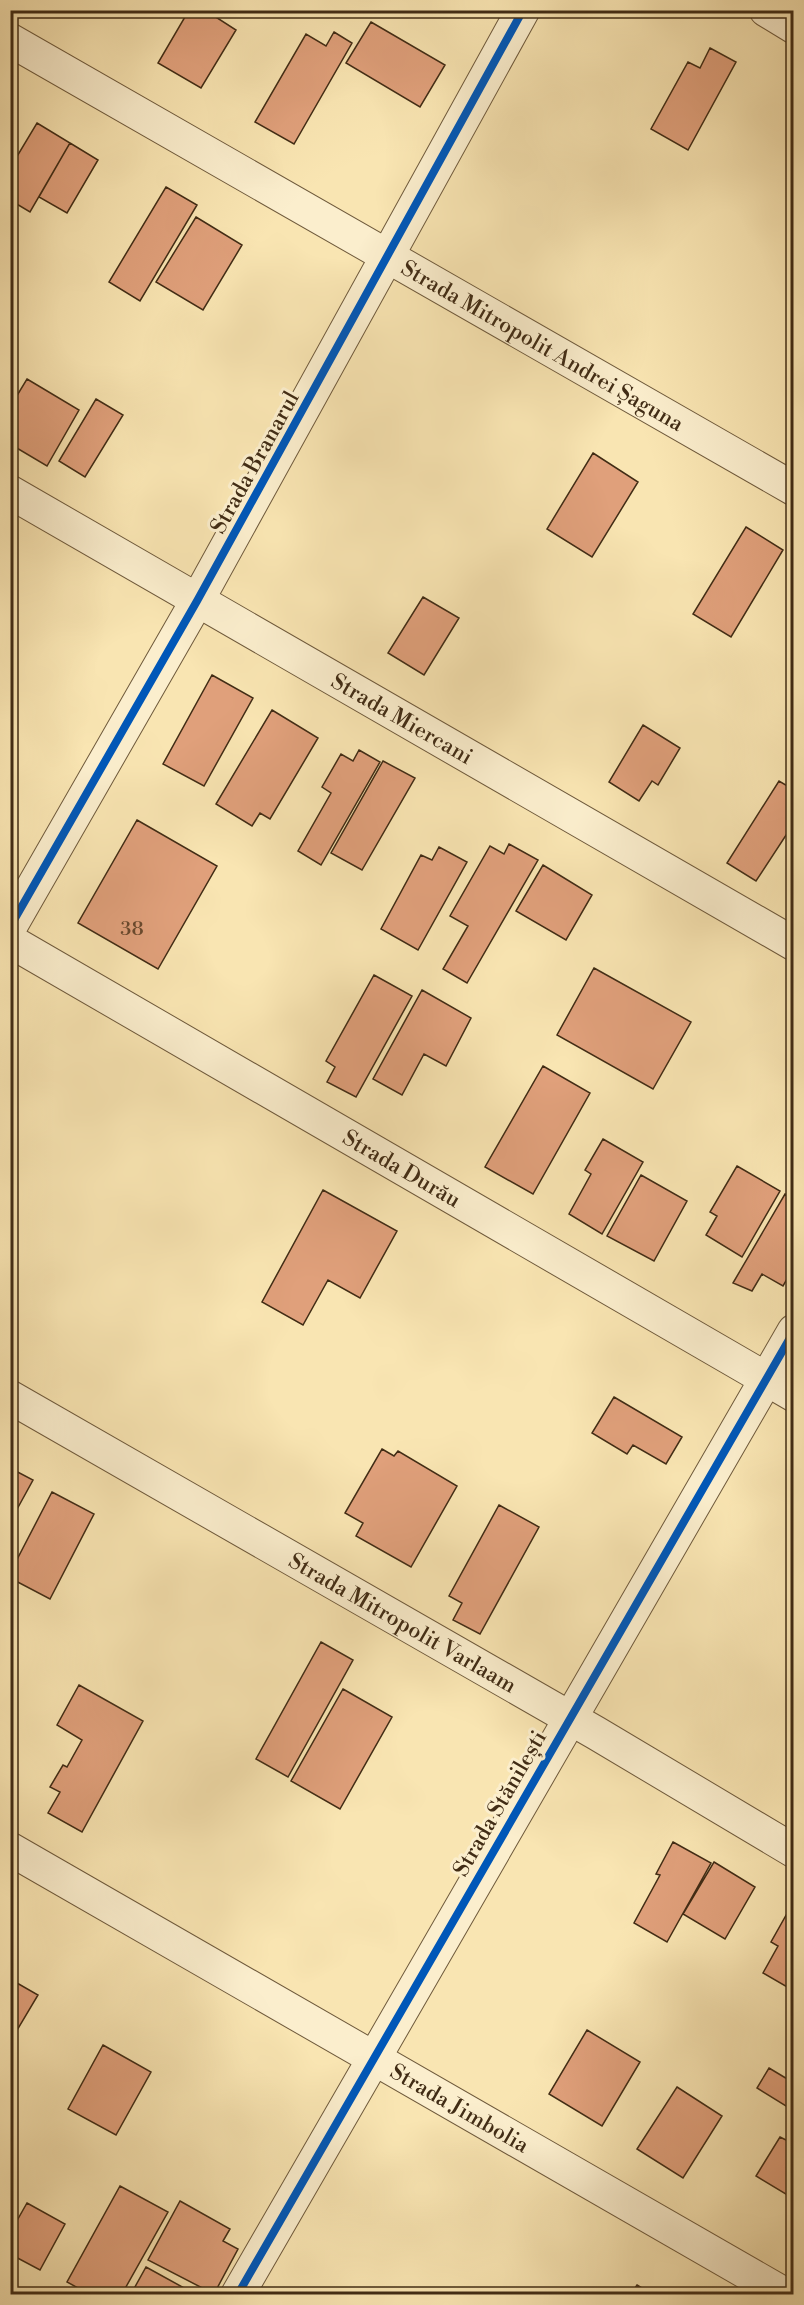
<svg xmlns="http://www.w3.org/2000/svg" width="804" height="2305" font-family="'Libre Bodoni',serif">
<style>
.building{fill:#e0a07b;stroke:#412c15;stroke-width:1.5}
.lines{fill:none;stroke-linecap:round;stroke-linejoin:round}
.minor-casing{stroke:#6f5a3c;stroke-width:35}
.minor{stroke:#fbeecd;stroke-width:33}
.cycleway-casing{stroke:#fbeecd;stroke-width:11}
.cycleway{stroke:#0057b8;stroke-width:8}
.labels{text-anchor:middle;stroke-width:6;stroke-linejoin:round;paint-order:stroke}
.number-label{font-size:20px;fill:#69492e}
.street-label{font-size:22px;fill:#412c15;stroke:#fbeecd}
</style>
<rect width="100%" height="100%" fill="#f9e5b2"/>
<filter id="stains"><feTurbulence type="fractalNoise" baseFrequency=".00333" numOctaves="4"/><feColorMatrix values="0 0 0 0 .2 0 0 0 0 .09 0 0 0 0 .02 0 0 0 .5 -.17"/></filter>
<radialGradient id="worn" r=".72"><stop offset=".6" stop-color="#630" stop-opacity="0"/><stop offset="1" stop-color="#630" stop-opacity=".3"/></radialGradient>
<path class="building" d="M189,10H205L236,30L201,88L158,63Z
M371,22L445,65L420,107L346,63Z
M334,32L352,43L294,144L255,122L306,34L326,46Z
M710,48L736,62L688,150L651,129L688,62L700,68Z
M37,123L70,143L30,212L10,200V168Z
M70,143L98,160L67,213L39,197Z
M166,187L197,205L140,301L109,282Z
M196,217L242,245L203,310L156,282Z
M27,379L79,410L47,466L10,444V407Z
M96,399L123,415L85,477L59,461Z
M593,453L638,482L592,557L547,529Z
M746,527L783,550L731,637L693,614Z
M423,597L459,618L424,675L388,653Z
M212,675L253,698L204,786L163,764Z
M272,710L318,738L270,819L260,813L252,826L216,804Z
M643,725L680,748L658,785L652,781L639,801L609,782Z
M359,750L380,762L321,865L298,851L331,793L322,787L341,754L353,761Z
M383,761L415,778L362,870L331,853Z
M794,779V823L756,881L727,863L779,781L789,787Z
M137,820L217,866L158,969L78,923Z
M509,844L538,860L467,983L443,969L468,926L450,916L490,846L504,854Z
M439,847L467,862L418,950L381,929L421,855L432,860Z
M543,865L592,895L566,940L516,911Z
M594,968L691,1022L653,1089L557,1035Z
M374,975L412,996L356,1097L327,1082L335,1067L326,1061Z
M422,990L471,1018L446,1066L424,1054L402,1095L373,1079Z
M543,1066L590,1093L533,1194L485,1167Z
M603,1139L643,1162L602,1234L569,1214L591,1174L585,1170Z
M737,1166L780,1191L742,1257L706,1235L717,1216L710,1212Z
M641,1175L687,1201L654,1261L607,1236Z
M323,1190L397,1231L360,1298L328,1280L303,1325L262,1302Z
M785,1194L794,1199V1267L783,1286L762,1274L752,1291L733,1283Z
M614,1397L682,1437L666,1464L633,1445L627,1454L592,1433Z
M382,1449L394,1456L398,1451L457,1486L411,1567L356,1536L363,1523L345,1513Z
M10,1468L33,1480L10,1522Z
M52,1492L94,1514L50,1599L10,1578V1573Z
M499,1505L539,1527L480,1634L453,1620L462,1603L449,1596Z
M321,1642L353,1660L288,1777L256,1759Z
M79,1685L143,1721L82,1832L48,1813L60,1792L50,1787L63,1765L67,1767L82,1740L57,1725Z
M343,1689L392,1717L340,1809L291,1781Z
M673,1842L711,1863L667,1942L634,1923L660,1875L656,1874Z
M714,1862L755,1887L725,1939L683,1914Z
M789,1910L794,1913V1991L763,1973L778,1946L771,1942Z
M10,1979L38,1995L10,2042Z
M587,2030L640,2062L602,2126L549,2094Z
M103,2045L151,2072L116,2135L68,2109Z
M769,2068L794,2083V2111L757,2088Z
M677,2087L722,2116L683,2178L637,2149Z
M780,2137L794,2144V2199L756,2176Z
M120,2186L168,2212L122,2294H89L67,2282Z
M180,2201L230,2229L223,2241L238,2249L214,2294L148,2260Z
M27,2203L65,2224L40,2270L10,2254V2233Z
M146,2267L195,2294H131Z
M637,2285L652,2294H631Z"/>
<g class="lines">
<defs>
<g id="minor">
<path d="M766,10L794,27"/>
<path id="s1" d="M10,40L794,489"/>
<path id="s2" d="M10,492L794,944"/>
<path d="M10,927L197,601L523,10"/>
<path id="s3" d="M10,941L794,1395"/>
<path id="s4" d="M10,1397L596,1733L794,1851"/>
<path id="s5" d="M10,1849L784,2294"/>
<path d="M238,2294L794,1331"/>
</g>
</defs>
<use href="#minor" class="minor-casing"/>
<use href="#minor" class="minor"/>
<defs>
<path id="cycleway" d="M10,927L197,601L523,10
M238,2294L794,1331"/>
</defs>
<use href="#cycleway" class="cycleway-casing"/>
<use href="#cycleway" class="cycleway"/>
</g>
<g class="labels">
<g class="number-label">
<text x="132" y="935">38</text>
</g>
<g class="street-label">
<text dy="8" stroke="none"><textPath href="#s1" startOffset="614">Strada Mitropolit Andrei Șaguna</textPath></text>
<text transform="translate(254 462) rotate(-61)" y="8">Strada Branarul</text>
<text dy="8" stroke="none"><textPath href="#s2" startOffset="453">Strada Miercani</textPath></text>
<text dy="8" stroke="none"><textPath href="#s3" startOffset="453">Strada Durău</textPath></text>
<text dy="8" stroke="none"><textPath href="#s4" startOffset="453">Strada Mitropolit Varlaam</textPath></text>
<text transform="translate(499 1803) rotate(-60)" y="8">Strada Stănilești</text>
<text dy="8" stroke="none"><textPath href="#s5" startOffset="519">Strada Jimbolia</textPath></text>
</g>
</g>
<rect width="804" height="2305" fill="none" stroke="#f9e5b2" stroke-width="36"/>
<rect x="12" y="12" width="780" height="2281" fill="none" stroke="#412c15" stroke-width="3"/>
<rect x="18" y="18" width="768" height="2269" fill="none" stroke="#412c15" stroke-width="1.5"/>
<rect width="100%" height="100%" filter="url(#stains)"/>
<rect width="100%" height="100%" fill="url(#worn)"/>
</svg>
